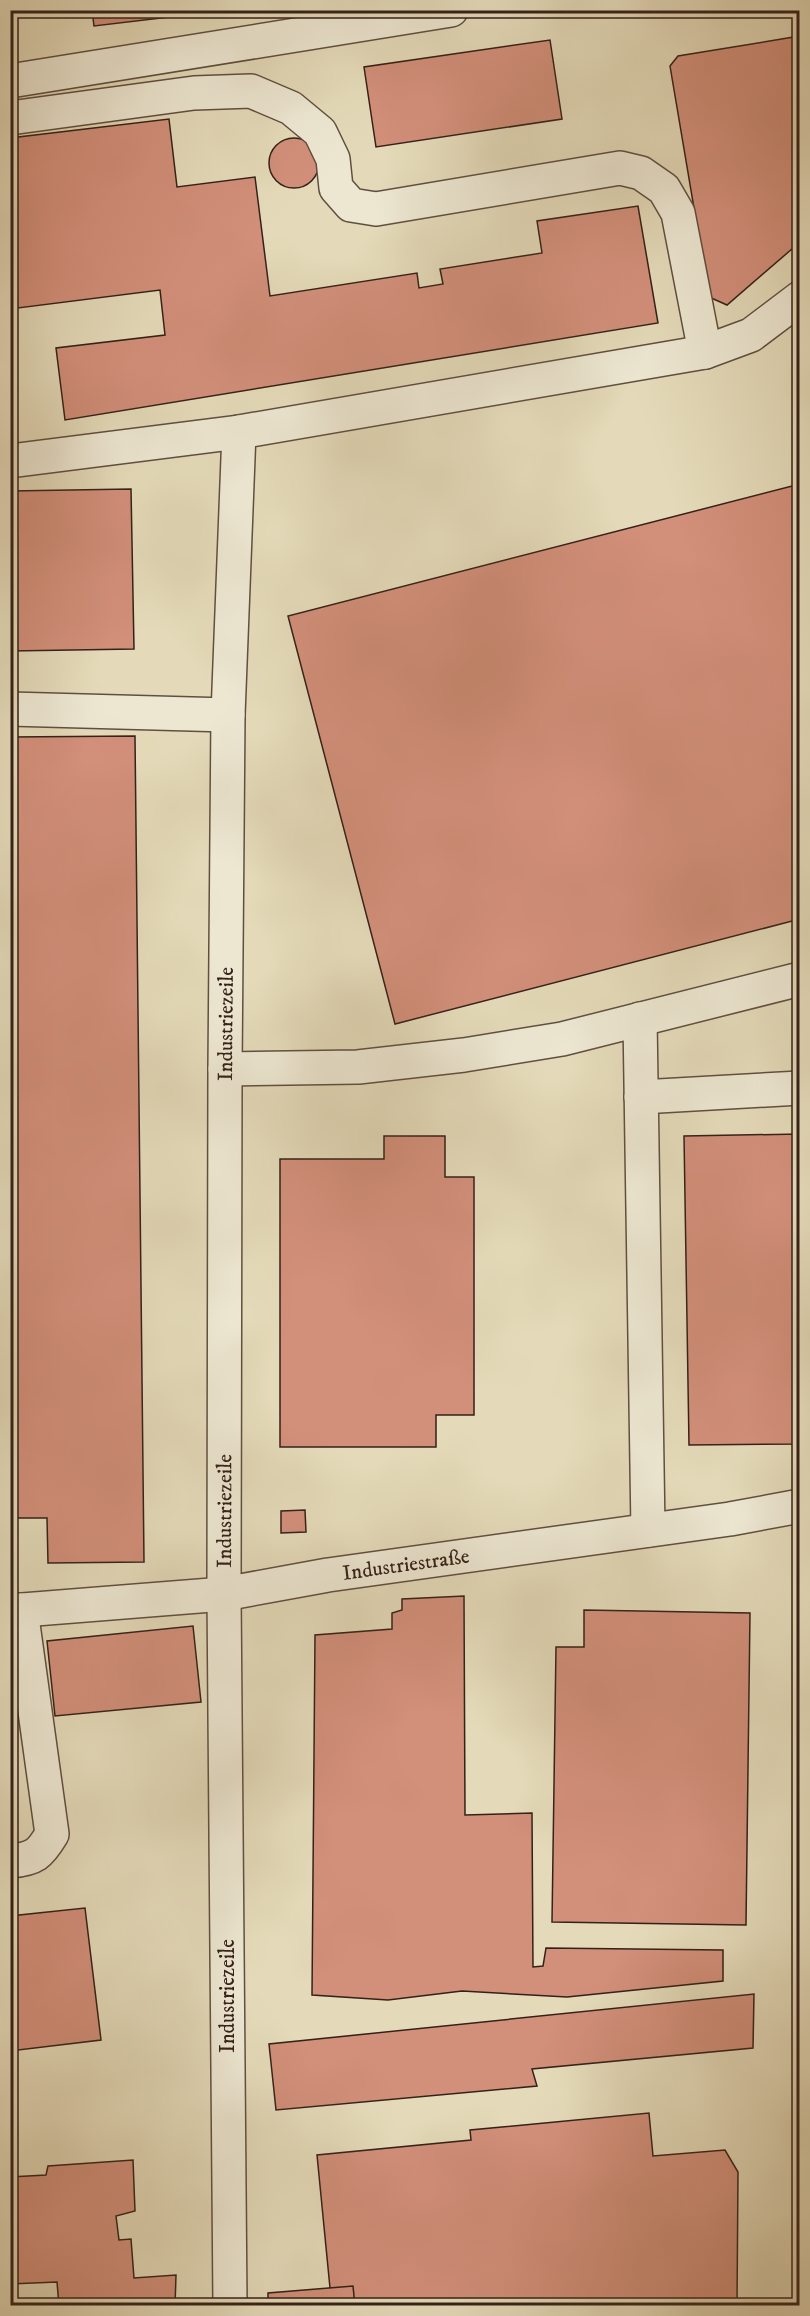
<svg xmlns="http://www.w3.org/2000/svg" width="810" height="2316" font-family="'IM FELL DW Pica',serif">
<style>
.building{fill:#d28f7a;stroke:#342119;stroke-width:1.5}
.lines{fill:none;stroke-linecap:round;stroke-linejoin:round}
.minor-casing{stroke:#604f41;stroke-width:36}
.minor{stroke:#ede7d2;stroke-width:33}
.labels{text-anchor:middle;stroke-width:4.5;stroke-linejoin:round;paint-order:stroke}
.street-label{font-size:21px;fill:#342119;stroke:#ede7d2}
</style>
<rect width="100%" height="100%" fill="#e4dab9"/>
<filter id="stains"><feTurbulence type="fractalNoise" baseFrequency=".00333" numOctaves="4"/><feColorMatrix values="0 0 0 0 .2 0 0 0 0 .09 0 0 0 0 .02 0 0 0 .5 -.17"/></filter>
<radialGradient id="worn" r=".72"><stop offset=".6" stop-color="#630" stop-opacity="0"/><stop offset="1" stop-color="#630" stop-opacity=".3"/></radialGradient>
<path class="building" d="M92,10H229L94,26Z
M800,36V242L727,305L709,297L670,66L678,56Z
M550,40L562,119L376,147L364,67Z
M169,119L177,187L255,177L270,296L417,273L419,288L443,284L440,269L542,253L537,221L638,206L658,323L65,420L56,348L165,335L160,290L10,309V138Z
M269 163a25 25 0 1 1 50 0a25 25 0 1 1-50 0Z
M800,484V919L395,1024L288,616Z
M131,489L134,649L10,651V491Z
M135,736L144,1562L48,1563L47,1518H10V737Z
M800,1134V1444L689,1445L684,1136Z
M384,1136H445V1177H474V1415H436V1447H280V1159H384Z
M305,1510L306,1532L281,1533V1511Z
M464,1596L465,1815L532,1813L533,1967L543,1966L546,1948L723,1950V1981L567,1997L462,1991L388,2000L312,1995L315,1635L392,1629V1613L402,1610V1599Z
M584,1610L750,1613L746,1925L552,1922L556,1647H584Z
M193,1626L201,1702L55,1716L47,1641Z
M85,1908L101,2040L10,2051V1916Z
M754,1994L753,2048L532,2069L537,2086L276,2110L269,2044Z
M649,2113L653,2156L725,2150L738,2172L737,2306H355L353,2286L330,2288L317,2155L471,2140L470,2130Z
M133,2160L135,2211L116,2216L119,2240L131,2239L134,2278L176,2275L175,2306H59L57,2282L10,2284V2177L46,2175L48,2166Z
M353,2286L355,2306H268V2293Z"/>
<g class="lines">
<defs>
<g id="minor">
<path d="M10,81L451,10"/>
<path d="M10,118L194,93L251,91L291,108L320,132L333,159L336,188L351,205L376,209L620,168L641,173L664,189L678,213L705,352"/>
<path d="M10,461L239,432"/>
<path d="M10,709L228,715"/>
<path d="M640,1019L648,1530"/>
<path d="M225,1069L358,1067L464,1055L562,1039L800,979"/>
<path d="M641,1097L800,1088"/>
<path id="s1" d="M10,1611L224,1594L328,1575L730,1519L800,1506"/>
<path d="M10,1861C35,1859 40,1854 52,1834L21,1610"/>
<path id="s2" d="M230,2306L224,1594L225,1069L228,715L239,432L705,352L751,335L800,298"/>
</g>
</defs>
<use href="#minor" class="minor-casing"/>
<use href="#minor" class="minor"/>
</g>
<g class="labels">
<g class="street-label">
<text dy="7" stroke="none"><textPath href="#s2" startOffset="1282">Industriezeile</textPath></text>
<text dy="7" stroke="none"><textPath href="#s2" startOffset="795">Industriezeile</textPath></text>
<text dy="7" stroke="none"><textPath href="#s1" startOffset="399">Industriestraße</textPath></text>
<text transform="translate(227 1996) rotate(-90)" y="7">Industriezeile</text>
</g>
</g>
<rect width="810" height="2316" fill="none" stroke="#e4dab9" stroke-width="36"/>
<rect x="12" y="12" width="786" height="2292" fill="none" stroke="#342119" stroke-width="3"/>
<rect x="18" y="18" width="774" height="2280" fill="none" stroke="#342119" stroke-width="1.5"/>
<rect width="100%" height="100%" filter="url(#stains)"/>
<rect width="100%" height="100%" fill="url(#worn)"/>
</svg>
